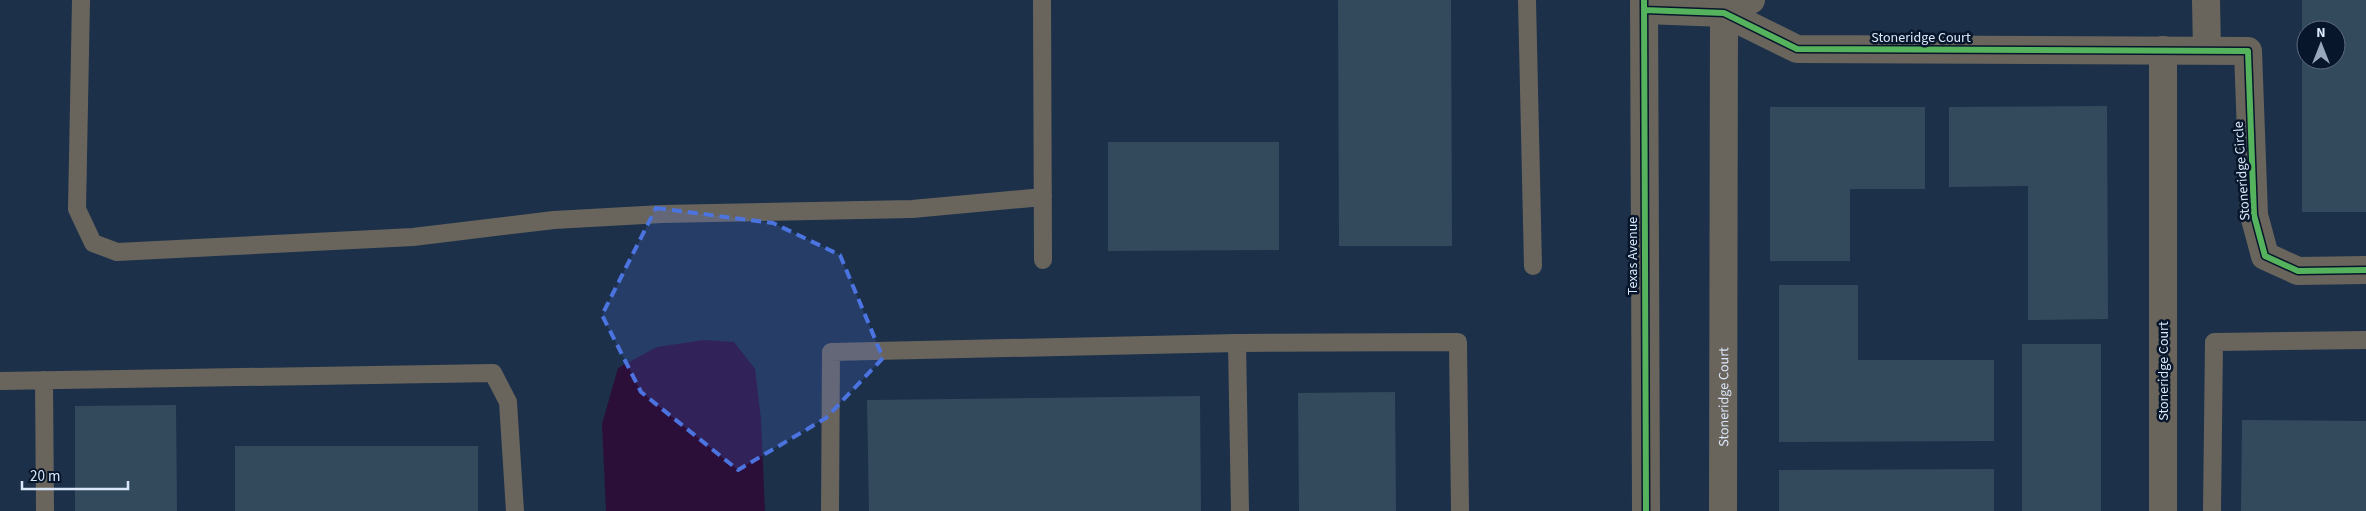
<svg xmlns="http://www.w3.org/2000/svg" width="2366" height="511" font-family="'Source Sans 3',sans-serif">
<style>
.water{fill:#2b0f38}
.building{fill:#334a5c;fill-rule:evenodd}
.lines{fill:none;stroke-linecap:round;stroke-linejoin:round}
.service{stroke:#69655d;stroke-width:18}
.minor{stroke:#69655d;stroke-width:28}
.tertiary{stroke:#69655d;stroke-width:28}
.cycleway-casing{stroke:#08162b;stroke-width:9}
.cycleway{stroke:#56b35d;stroke-width:6}
.marked{fill:#4c74e0;fill-opacity:0.2;stroke:#4c74e0;stroke-width:4;stroke-dasharray:10 6;stroke-linejoin:round}
.labels{text-anchor:middle;stroke-width:5;stroke-linejoin:round;paint-order:stroke}
.street-label{font-size:14px;fill:#dbe8fa;stroke:#08162b}
</style>
<rect width="100%" height="100%" fill="#1c3049"/>
<path class="water" d="M704,340L734,342L755,369L761,419L765,511H606L602,424L618,368L657,347Z"/>
<path class="building" d="M1338,0H1451L1452,246H1339Z
M2302,0H2366V212H2302ZM2306,30H2336V60H2306Z
M2107,106L2108,319L2028,320V186L1949,187V107Z
M1770,107H1925V189H1850V261H1770Z
M1108,142H1279V250L1108,251Z
M1779,285H1858V360H1994V441L1779,442Z
M2022,344H2101V511H2022Z
M1395,392L1396,511H1299L1298,393Z
M1200,396L1201,511H869L867,400Z
M176,405L177,511H75V406Z
M2242,420L2366,421V511H2241Z
M235,446H478V511H235Z
M1994,469V511H1779V470Z"/>
<g class="lines">
<path class="service" d="M81,0L77,209L93,243L117,252L413,237L554,220L662,214L912,209L1043,197
M1042,0L1043,260
M1527,0L1533,266
M44,380L45,511
M0,381L493,373L508,402L515,511
M830,511L831,352L1237,343
M1240,511L1237,343L1458,342L1460,511
M2212,511L2214,342L2366,340"/>
<g class="minor">
<path d="M2206,0L2207,50"/>
<path d="M1644,10L1724,13L1797,49L2248,51L2254,215L2265,256L2298,271L2366,270"/>
<path d="M1724,13L1751,0"/>
<path d="M2163,50V511"/>
<path id="s1" d="M1723,511L1724,13"/>
</g>
<path class="tertiary" d="M1644,0L1646,511"/>
<defs>
<path id="cycleway" d="M1644,0L1646,511
M1644,10L1724,13L1797,49L2248,51L2254,215L2265,256L2298,271L2366,270"/>
</defs>
<use href="#cycleway" class="cycleway-casing"/>
<use href="#cycleway" class="cycleway"/>
</g>
<path class="marked" d="M656,208L773,223L840,255L883,358L826,418L738,470L641,392L602,315Z"/>
<g class="labels">
<g class="street-label">
<text x="1921" y="42">Stoneridge Court</text>
<text transform="translate(2241 171) rotate(-94)" y="5">Stoneridge Circle</text>
<text transform="translate(1632 256) rotate(-90)" y="5">Texas Avenue</text>
<text transform="translate(2163 371) rotate(-90)" y="5">Stoneridge Court</text>
<text dy="5" stroke="none"><textPath href="#s1" startOffset="114">Stoneridge Court</textPath></text>
</g>
</g>
<g transform="translate(2321 45)"><circle r="24" fill="#08162b" stroke="#5c6a7e"/>
<path d="M0-4L9 19L0 12L-9 19Z" fill="#98a8bc"/>
<text y="-8" font-size="14" font-weight="bold" text-anchor="middle" fill="#dbe8fa">N</text>
</g>
<path d="M22 481v8h106v-8" fill="none" stroke="#dbe8fa" stroke-width="2.5"/>
<text x="30" y="481" font-size="15" fill="#dbe8fa" stroke="#08162b" stroke-width="4" paint-order="stroke">20 m</text>
</svg>
